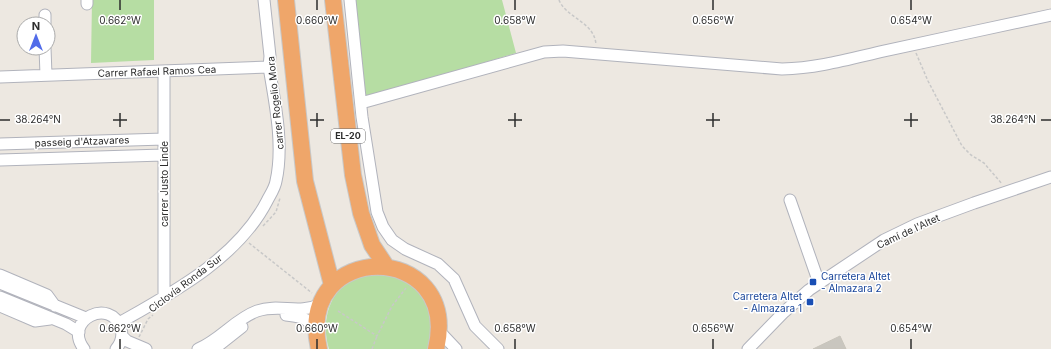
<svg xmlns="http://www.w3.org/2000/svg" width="1051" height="349" font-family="Inter,sans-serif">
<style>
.green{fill:#b6dda3}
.building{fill:#c9c6bf;stroke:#c8c4bb}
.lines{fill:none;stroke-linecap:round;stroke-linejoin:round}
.minor-casing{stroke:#b1b3bc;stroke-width:13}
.highway-casing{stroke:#c8c8c8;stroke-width:18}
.path{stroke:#c8c8c8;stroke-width:1.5;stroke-dasharray:3 2;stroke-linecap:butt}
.minor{stroke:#fff;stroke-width:11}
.highway{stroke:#efa66a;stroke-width:16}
.ticks{fill:none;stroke:#2d2d2d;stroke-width:1.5}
.transit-dot{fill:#1a4fb4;stroke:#fff;stroke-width:1.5}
.labels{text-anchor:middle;stroke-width:3;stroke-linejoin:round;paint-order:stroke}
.shield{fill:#fff;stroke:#6c6c6c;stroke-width:1}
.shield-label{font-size:9px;font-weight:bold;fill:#2d2d2d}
.street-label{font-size:10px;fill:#2d2d2d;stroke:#fff}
.transit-label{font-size:10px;fill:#164399;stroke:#fff;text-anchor:start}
.ticks-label{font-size:10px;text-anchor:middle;fill:#2d2d2d;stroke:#fff;stroke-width:3;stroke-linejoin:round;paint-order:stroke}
</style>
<rect width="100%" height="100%" fill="#ede8e1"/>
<path class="green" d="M92,0H154V60L91,63Z
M354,0H502L516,53L365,99Z
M389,273L414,284L431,306V349H329C320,321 330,285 361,276C370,273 380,274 389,273Z"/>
<path class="building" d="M840,336L846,349H813Z"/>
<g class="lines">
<defs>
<path id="minor" d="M87,0V4
M350,0L362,117L377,212L383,227L392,240L405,249L438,264L454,279L475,326L498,349
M45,15V24
M45,48L46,75
M164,71V297
M0,77L269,67
M361,103L544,52L563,51L782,69C818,68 849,59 884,51C940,39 995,27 1051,15
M0,144L164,139
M0,160L163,155
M790,200L819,283
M0,275L47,295L55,306
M0,283L86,318
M0,297L66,324L79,332
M0,306L35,321L50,319
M286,315C303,317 309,317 315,334
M119,323C172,293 238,258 267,201C270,195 275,188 276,181C284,145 275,103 269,67L270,56L264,0
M440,332L456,349
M122,336L127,341L146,349
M84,349C62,320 111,296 121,329C123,336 121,343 116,349
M198,349C220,340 235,319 257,311C280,303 298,315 321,304
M214,349L242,327
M748,349L784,312L809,290L884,240L917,224L974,203L1051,177"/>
<path id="highway" d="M286,0L305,181L332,285
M333,0L353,175L361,213L372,245L386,266
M319,349C294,239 462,240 436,349"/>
</defs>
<use href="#minor" class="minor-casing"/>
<use href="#highway" class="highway-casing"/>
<path class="path" d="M559,0C566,18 595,22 596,45
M916,53L928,81L962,146L971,155L984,163L1002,184
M263,226L276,212L280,198
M249,243L312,293
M338,311L377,336L392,306L406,288
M139,337L148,319L153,315
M372,349L377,336"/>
<use href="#minor" class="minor"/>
<use href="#highway" class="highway"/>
</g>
<path class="ticks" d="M120,0V10M317,0V10M515,0V10M713,0V10M911,0V10M120,113V127M317,113V127M515,113V127M713,113V127M911,113V127M0,120H10M113,120H127M310,120H324M508,120H522M706,120H720M904,120H918M1041,120H1051M120,339V349M317,339V349M515,339V349M713,339V349M911,339V349"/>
<g class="transit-dot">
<rect x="809" y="278" width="8" height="8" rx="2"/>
<rect x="806" y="298" width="8" height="8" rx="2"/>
</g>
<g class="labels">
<rect class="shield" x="331" y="129" width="34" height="14" rx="3"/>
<g class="shield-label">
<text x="348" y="139">EL-20</text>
</g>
<g class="street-label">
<text transform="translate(157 71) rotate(-2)" y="4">Carrer Rafael Ramos Cea</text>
<text transform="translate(275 103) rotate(-96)" y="4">carrer Rogelio Mora</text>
<text transform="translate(82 141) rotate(-2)" y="4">passeig d'Atzavares</text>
<text transform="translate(164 184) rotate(-90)" y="4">carrer Justo Linde</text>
<text transform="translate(908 231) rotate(-25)" y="4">Camí de l'Altet</text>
<text transform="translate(185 283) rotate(-37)" y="4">Ciclovía Ronda Sur</text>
</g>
<g class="transit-label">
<text x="821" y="280">Carretera Altet<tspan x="821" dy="12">- Almazara 2</tspan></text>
<text x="802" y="300" text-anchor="end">Carretera Altet<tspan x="802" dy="12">- Almazara 1</tspan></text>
</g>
</g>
<g class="ticks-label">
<text x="120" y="24">0.662°W</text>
<text x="317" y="24">0.660°W</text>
<text x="515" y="24">0.658°W</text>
<text x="713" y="24">0.656°W</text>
<text x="911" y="24">0.654°W</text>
<text x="38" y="123">38.264°N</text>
<text x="1013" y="123">38.264°N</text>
<text x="120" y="332">0.662°W</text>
<text x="317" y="332">0.660°W</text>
<text x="515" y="332">0.658°W</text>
<text x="713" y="332">0.656°W</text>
<text x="911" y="332">0.654°W</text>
</g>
<g transform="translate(36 36)"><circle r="19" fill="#ffffff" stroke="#ababab"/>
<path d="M0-3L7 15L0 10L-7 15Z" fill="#526ce9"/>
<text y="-6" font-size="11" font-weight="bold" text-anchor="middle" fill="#2d2d2d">N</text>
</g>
</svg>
